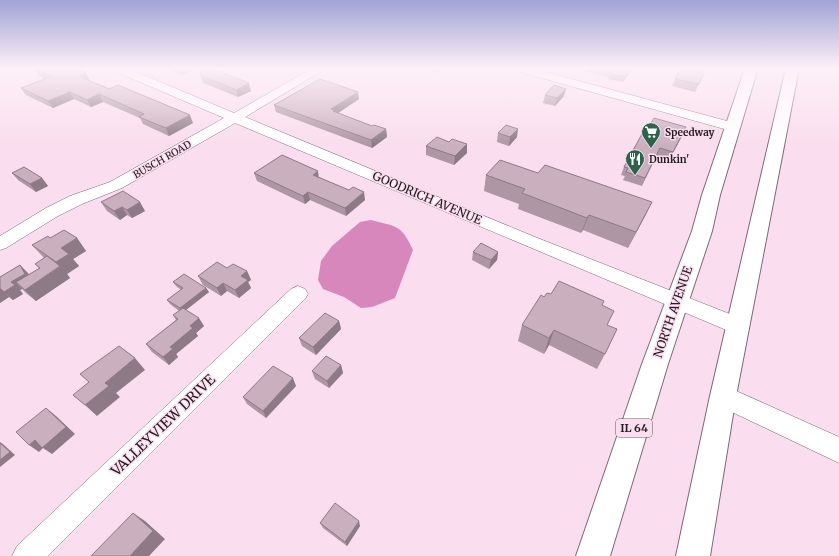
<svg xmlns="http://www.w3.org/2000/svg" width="839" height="556" font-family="Merriweather,serif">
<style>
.water{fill:#d787bb}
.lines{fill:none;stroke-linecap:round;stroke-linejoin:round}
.minor-casing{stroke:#806777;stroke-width:1}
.major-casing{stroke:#806777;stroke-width:2}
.minor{fill:#fff;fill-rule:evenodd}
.major{fill:#fff;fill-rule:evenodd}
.wall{fill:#ae96a4}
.shaded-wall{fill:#8d7a86}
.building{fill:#caafbf;stroke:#8d7a86}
.labels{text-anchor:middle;stroke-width:3;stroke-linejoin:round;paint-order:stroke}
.far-poi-label{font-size:10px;font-weight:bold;fill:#241a20;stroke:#faddee;text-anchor:start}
.far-street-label{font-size:10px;fill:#241a20;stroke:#faddee}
.shield{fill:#faddee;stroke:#64545e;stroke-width:1}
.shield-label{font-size:11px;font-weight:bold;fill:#241a20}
.street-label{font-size:12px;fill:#241a20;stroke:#faddee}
.near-street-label{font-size:14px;fill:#241a20;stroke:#faddee}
</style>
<rect width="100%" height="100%" fill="#faddee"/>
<path class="water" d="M371,220C397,227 401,224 413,250L395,298L372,307L361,308L344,297L323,289L318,280L321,261L332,246L360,222Z"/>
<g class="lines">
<defs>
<path id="minor" d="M111,68H127L234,113L313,68H327L245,117L535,237L745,320L748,326L745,332L738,334L731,332L235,123L122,188L82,204L58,216L6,248L0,250V236L46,208L70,196L110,182L224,118L112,70Z
M512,68H531L738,124L740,127L738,130H728L513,70Z
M298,286L305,289L308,294L305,299L48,556H12L17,546L291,289Z
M723,385L839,437V463L715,404L711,396L715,388Z"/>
<path id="major" d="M745,68H758L720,195L712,231L668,364L610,556H576L642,364L692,231L702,195Z
M786,68H799L736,396L710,556H676L710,396Z"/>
</defs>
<use href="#minor" class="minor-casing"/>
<use href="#major" class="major-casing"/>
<use href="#minor" class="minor"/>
<use href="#major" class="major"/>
</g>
<path class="wall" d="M166,68H197L182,75Z
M422,68H443L437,73Z
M588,68H633L623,82L608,79L609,77L587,72Z
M34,69H75L89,81L109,89L193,123L169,136L143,124L140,118L103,102L91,107L74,99L53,108L26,95L21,88L45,79L39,76Z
M706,69L695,92L672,86L675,79Z
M200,75L251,91L238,97L203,83Z
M545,95L564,96L555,106L543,103Z
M359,99L338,113L372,126L386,129L387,137L372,148L276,112L274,105Z
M498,133L517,137L509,146L497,142Z
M645,133L682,136L669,160L656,157L642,186L623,180L625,176L621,175L624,167Z
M449,142L467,144V153L454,165L426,155V146Z
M12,173L42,178L48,186L36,192L18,180Z
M254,173L319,177L365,200L346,216L310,200L305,204L257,181Z
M538,173L652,202L644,218L628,248L583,230L581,233L518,209L519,204L484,191L486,175Z
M101,202L145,211L132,218L127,215L120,220L107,211Z
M50,238H77L86,251L73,259L79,266L67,274L70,278L36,301L27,294L22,289L20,290L23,294L13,300L9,297L0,303V277L20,265L29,275L39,268L35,264L44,258L32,245Z
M473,252H498L497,260L489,269L472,260Z
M227,268L247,271L251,280L248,282L251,288L239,298L227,291L221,296L203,285L198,276Z
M173,282L206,288L209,292L186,310L204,326L196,333L198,336L176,354L178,357L169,365L152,352L146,344L176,320L173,315L179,311L170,304L167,300L181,290L176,286Z
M551,294L602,305L607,325L605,354L597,369L549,345L544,354L518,341L522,325L544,297Z
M339,321L341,329L316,355L302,346L299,338Z
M341,365L343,373L329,388L315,379L312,371Z
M296,386L266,418L247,404L243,397Z
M320,523L360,526L347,546L323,528Z"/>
<path class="shaded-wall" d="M180,68H197L182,75Z
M437,68H443L437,73Z
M631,68H633L623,82L625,77Z
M86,73L90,81L79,76Z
M249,83L251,91L238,97L236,90Z
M566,89L564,96L555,106L557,98Z
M70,92L74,99L53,108L48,101Z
M358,92L359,99L335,115L331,109Z
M99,94L103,102L91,107L87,100Z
M190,115L193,123L169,136L166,128Z
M686,127L682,136L669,160L673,152Z
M386,129L387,137L372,148L371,140Z
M518,129L517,137L509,146L510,137Z
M467,144V153L454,165L455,156Z
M318,171L319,179L313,175Z
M42,178L48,186L36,192L30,184Z
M308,192L310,200L305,204L303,196Z
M364,192L365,200L346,216L345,208Z
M140,202L145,211L132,218L127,210Z
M652,202L644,218L628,248L636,232Z
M122,207L127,215L120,220L114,211Z
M589,215L583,230L581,233L587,218Z
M77,238L86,251L73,259L79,266L67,274L70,278L36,301L25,290L60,267L56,262L61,248Z
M498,252L497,260L489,269L491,260Z
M20,265L28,273L33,282H16L22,289L20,290L23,294L13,300L4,292Z
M247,271L251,280L248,282L251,288L239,298L235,290L241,276Z
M223,283L227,291L221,296L217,288Z
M206,288L209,292L182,313L180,308Z
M0,289H1L9,297L0,303Z
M199,318L204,326L196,333L198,336L176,354L178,357L169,365L163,357L170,347L190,326Z
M339,321L341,329L316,355L313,347Z
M554,330L549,345L544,354L549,338Z
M135,358L145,370L116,393L120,397L97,416L85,405L105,383Z
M341,365L343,373L329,388L327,381Z
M293,378L296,386L266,418L263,411Z
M46,408L56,416L75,434L52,454L43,448L39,452L29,445L35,440Z
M0,442L4,445L15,455L0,467Z
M133,513L145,521L165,539L149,556H130Z
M359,521L360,526L347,546L345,542Z"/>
<path class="building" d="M74,68L86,73L79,76L109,89L118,85L190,115L166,128L139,117L144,114L99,94L87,100L70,92L48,101L21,88L52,76L34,69Z
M203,68H210L249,83L236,90L200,75Z
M596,68H631L625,77L610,74L611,72Z
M681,68H706V69L699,84L675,79Z
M320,79L358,92L331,109L335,110L333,111L372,126L374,125L386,129L371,140L274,105Z
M554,85L566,89L557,98L545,95Z
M654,118L686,127L673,152L660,148L645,178L626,172L628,168L624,167L643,132L645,133Z
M506,125L518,129L510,137L498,133Z
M437,137L449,142L452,139L467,144L455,156L426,146Z
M282,155L318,171L313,175L349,190L353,187L364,192L345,208L308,192L303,196L254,173Z
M500,160L538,173L545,165L652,202L636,232L589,215L587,218L522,193L525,189L486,175Z
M24,167L42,178L30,184L12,173Z
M123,191L140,202L127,210L122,207L114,211L101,202Z
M64,230L77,238L61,248L69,254L56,262L32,245L48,236L50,238Z
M481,243L498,252L491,260L473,252Z
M47,256L60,266L25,290L16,282L40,268L35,264Z
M217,262L227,268L233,264L247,271L241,276L248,280L235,290L223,283L217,288L198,276Z
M20,265L25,274L11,282L15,285L4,292L1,289H0V277Z
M184,274L206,288L180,308L167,300L183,288L173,282Z
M559,281L604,301L602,305L614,311L607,325L617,329L605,354L554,330L549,338L522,325L541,295L544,297L547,293L551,294Z
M183,308L199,318L190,326L193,328L170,347L173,349L163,357L146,344L178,319L173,315Z
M325,313L339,321L313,347L299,338Z
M119,346L135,358L105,383L109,386L85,405L73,395L89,382L80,374Z
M326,356L341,365L327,381L312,371Z
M273,366L293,378L263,411L243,397Z
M46,408L66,427L42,448L35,440L29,445L16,432Z
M0,443L10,452L0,460Z
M335,503L359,521L345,542L320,523Z
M133,513L153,531L130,556H91Z"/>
<linearGradient id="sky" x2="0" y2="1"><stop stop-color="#a1a2d6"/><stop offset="0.47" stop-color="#fdf0f7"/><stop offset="1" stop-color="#fdf0f7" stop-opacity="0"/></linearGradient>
<rect width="839" height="146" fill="url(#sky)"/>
<defs>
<symbol id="supermarket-pin" viewBox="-11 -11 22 30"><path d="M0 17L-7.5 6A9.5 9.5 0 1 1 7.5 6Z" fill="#2d634a" stroke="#faddee"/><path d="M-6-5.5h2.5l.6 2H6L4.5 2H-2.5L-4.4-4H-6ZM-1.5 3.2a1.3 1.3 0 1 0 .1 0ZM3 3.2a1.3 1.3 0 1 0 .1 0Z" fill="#fff"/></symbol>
<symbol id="restaurant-pin" viewBox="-11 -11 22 30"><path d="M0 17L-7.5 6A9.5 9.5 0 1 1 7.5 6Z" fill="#2d634a" stroke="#faddee"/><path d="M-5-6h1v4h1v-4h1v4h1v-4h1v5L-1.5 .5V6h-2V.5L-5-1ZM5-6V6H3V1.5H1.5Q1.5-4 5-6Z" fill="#fff"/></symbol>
</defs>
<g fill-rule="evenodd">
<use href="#supermarket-pin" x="640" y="121" width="22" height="30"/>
<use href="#restaurant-pin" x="624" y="148" width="22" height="30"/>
</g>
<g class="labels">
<g class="far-poi-label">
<text x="665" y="136">Speedway</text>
<text x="649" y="163">Dunkin'</text>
</g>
<g class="far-street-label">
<text transform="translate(162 159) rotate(-30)" y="4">BUSCH ROAD</text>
</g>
<rect class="shield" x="616" y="419" width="36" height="18" rx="3"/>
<g class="shield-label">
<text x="634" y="432">IL 64</text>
</g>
<g class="street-label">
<text transform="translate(427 198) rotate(23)" y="4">GOODRICH AVENUE</text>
<text transform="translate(673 312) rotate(-71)" y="4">NORTH AVENUE</text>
</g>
<g class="near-street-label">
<text transform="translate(163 425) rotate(-44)" y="5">VALLEYVIEW DRIVE</text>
</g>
</g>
</svg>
